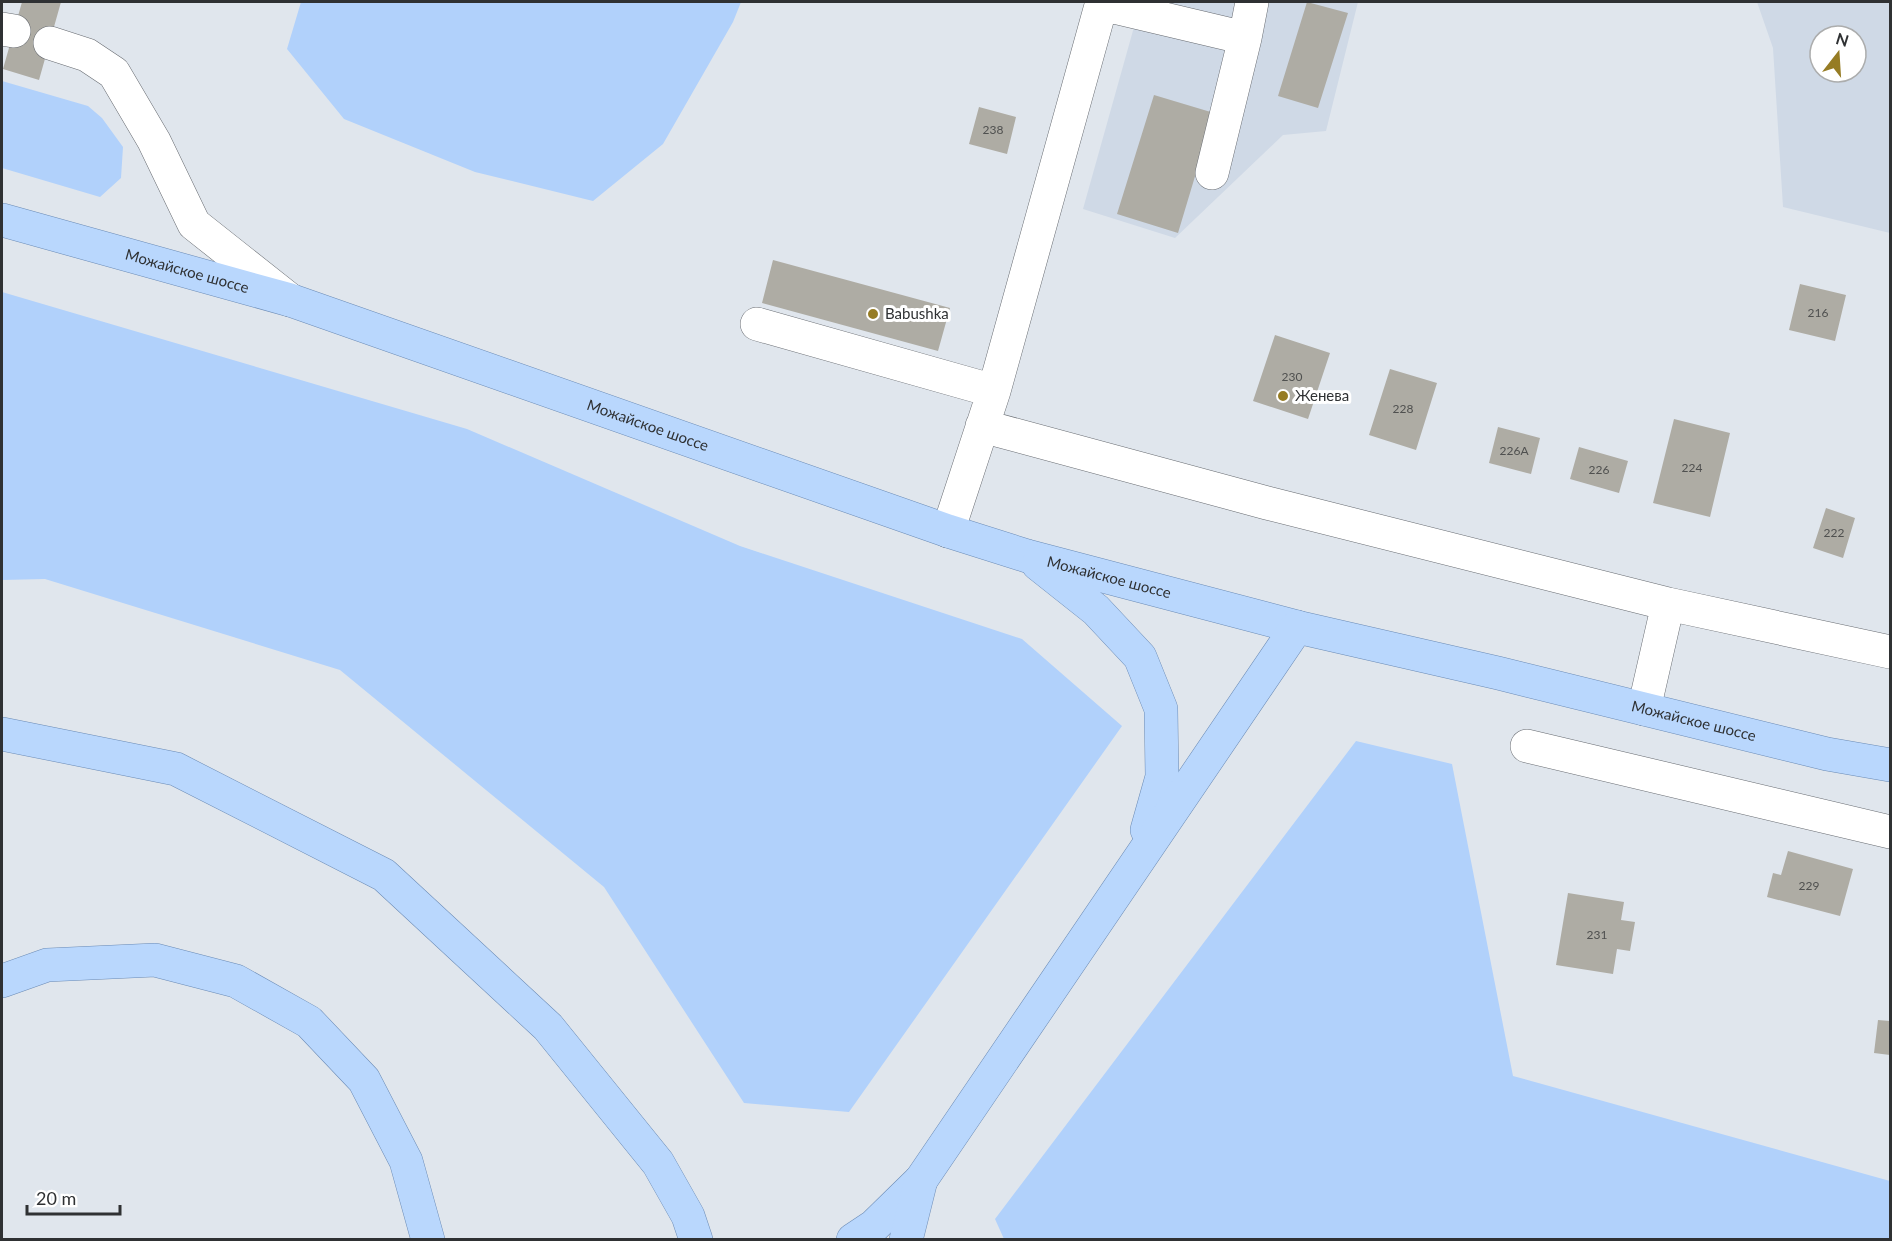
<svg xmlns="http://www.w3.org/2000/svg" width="1892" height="1241" font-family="Lato,sans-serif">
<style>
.built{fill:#cfd9e6;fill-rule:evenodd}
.green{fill:#b1d1fb}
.building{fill:#aeaca4}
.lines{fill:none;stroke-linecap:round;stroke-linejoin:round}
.minor-casing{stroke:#676b71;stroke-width:34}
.major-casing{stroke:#6b8bb5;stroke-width:34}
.minor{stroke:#fff;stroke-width:33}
.major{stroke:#b9d7fd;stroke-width:33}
.poi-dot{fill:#967c24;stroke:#fff;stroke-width:2}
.labels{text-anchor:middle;stroke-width:6;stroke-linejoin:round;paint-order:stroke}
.number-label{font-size:12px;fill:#4f504f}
.street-label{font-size:15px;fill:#2f3133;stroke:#fff}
.poi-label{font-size:15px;fill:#2f3133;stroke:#fff;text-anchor:start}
</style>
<rect width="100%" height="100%" fill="#e0e6ed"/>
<path class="built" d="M1141,2H1358L1326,131L1283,135L1175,238L1083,209Z
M1757,2H1890V233L1783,207L1773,48ZM1820,36H1856V72H1820Z"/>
<path class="green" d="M301,2H741L733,22L663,144L593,201L475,172L344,119L287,49Z
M2,81L88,106L102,118L123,147L121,178L100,197L2,168Z
M2,292L467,429L740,546L1022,639L1122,726L849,1112L744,1103L604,887L340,670L45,579L2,580Z
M1356,741L1452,764L1513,1076L1890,1181V1239H1004L995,1219Z"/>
<path class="building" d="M22,2H61L39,80L3,69Z
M1307,2L1348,13L1318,108L1278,96Z
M1154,95L1214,113L1178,233L1117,214Z
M979,107L1016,117L1007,154L969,144Z
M773,260L950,308L938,351L762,303Z
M1800,284L1846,295L1835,341L1789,330Z
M1275,335L1330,353L1308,419L1253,401Z
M1390,369L1437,383L1416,450L1369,435Z
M1674,419L1730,433L1710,517L1653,503Z
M1498,427L1540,438L1531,474L1489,463Z
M1579,447L1628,461L1619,493L1570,479Z
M1826,508L1855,518L1843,558L1813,548Z
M1788,851L1853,869L1840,916L1767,897L1773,873L1781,875Z
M1568,893L1624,902L1621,920L1635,922L1630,951L1617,949L1613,974L1556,965Z
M1878,1020L1890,1021V1055L1874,1053Z"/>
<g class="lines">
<defs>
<path id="minor" d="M1101,4L1245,38L1252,2
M2,29L14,31
M50,43L87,55L114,73L154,141L194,224L290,300
M1212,173L1245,38
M757,324L994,391
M982,426L1267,503L1668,604L1890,652
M948,531L994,391L1102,2
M1644,709L1668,604
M1527,746L1890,832"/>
<g id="major">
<path id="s1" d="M2,220L290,300L948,531L1027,556L1297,627L1498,673L1827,754L1890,765"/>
<path d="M1038,564L1096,610L1140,657L1161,709L1162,777L1147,830"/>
<path d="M2,734L176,769L384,875L548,1027L658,1163L688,1216L696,1240"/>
<path d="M2,981L47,965L155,960L236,981L309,1022L364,1080L406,1161L428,1240"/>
<path d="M853,1240L874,1226L921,1180L1297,627"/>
<path d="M906,1240L921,1180"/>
</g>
</defs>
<use href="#minor" class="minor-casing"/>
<use href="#major" class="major-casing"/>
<use href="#minor" class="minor"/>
<use href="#major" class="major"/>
</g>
<g class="poi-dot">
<circle cx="873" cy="314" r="6"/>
<circle cx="1283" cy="396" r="6"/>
</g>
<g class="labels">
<g class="number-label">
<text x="993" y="134">238</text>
<text x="1818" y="317">216</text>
<text x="1292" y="381">230</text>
<text x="1403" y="413">228</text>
<text x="1514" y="455">226А</text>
<text x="1692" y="472">224</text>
<text x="1599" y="474">226</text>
<text x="1834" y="537">222</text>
<text x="1809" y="890">229</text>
<text x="1597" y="939">231</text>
</g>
<g class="street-label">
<text dy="5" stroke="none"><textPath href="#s1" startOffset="192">Можайское шоссе</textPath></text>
<text dy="5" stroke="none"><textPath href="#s1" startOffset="678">Можайское шоссе</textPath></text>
<text dy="5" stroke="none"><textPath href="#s1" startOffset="1164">Можайское шоссе</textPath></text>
<text dy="5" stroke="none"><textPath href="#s1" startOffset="1766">Можайское шоссе</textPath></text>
</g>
<g class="poi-label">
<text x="885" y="319">Babushka</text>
<text x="1295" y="401">Женева</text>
</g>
</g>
<rect width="1892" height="1241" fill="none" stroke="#2f3133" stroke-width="6"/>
<g transform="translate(1838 54) rotate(17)"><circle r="28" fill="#ffffff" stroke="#acadad" stroke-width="1.5"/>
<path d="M0-4.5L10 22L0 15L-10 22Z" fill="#967c24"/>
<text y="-9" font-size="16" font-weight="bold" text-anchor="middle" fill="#2f3133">N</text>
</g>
<path d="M27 1205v9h93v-9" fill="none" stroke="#2f3133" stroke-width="3"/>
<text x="36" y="1205" font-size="18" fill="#2f3133" stroke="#ffffff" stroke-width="4.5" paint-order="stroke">20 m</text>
</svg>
